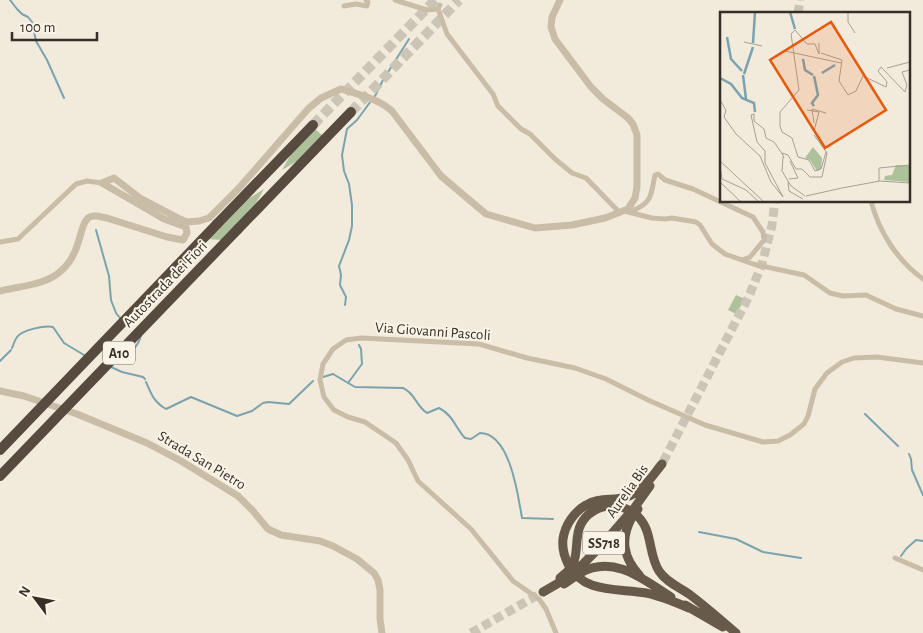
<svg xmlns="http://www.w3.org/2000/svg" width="923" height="633" font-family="'Alegreya Sans',sans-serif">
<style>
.grass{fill:#adc19b}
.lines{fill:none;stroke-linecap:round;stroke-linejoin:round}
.stream{stroke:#7aa3af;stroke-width:2}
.trunk-tunnel{stroke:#ccc5b7;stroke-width:9;stroke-dasharray:9 4.5;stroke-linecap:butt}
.motorway-tunnel{stroke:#ccc5b7;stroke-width:10;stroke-dasharray:10 5;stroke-linecap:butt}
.minor{stroke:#cabda7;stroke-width:5}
.tertiary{stroke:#cabda7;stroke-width:7}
.trunk{stroke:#685a4b;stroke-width:9}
.motorway{stroke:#574a3e;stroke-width:10}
.trunk-bridge{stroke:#685a4b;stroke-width:9}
.motorway-bridge{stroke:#574a3e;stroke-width:10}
.labels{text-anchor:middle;stroke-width:4;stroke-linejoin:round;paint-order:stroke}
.shield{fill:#f9f4e7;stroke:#706a61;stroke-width:1}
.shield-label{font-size:14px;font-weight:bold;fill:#362f27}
.street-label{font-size:15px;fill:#362f27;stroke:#f9f4e7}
.inset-river{fill:none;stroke:#7aa3af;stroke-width:2.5}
.inset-road{fill:none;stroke:#a7a093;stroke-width:1}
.view{fill:#e8590c;fill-opacity:0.15;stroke:#e8590c;stroke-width:2.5}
.inset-edge{fill:none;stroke:#362f27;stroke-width:2.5}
</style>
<rect width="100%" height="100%" fill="#f2ebdb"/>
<path class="grass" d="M314,128L323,136L301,159L282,170L292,152Z
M264,189L252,210L222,240L207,239L243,202Z
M736,295L745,299L736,314L728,310Z"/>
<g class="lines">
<path class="stream" d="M10,0L17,9L22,14L28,17L32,22L36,41L47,60L64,98
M375,96L383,80L409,39
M96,230L109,276L111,300L116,313L120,318
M345,305L346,297L340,285L341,275L339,266L349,240L352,226V205L349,184L344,171L342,155L347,129L357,120L371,101
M12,348C13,345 15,340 17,337C22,330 45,325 53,327L64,343L84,355
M121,357C131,354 139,345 141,335
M0,361L11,350
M111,367L122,372L143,377L145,379
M323,377L333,374L355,387L403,388C415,393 416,406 427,413L439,408C453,415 455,427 465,438L471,439L480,433C510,433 518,495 522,518L553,519
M146,382C151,394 154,402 166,409L191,397L237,416L252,411L263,403L268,402L289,404L313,381
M348,383L362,364L361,349L359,345
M865,414L898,446
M909,454L911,459L912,470L923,495
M699,532L736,539L763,552L801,558
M901,556L906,549L916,540L923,541"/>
<path class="trunk-tunnel" d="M798,14L800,0
M663,462L749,296L762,264L772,225L775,201
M471,633L543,592"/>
<path class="motorway-tunnel" d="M351,112L459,0
M313,125L435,0"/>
<path class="minor" d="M395,0L427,10L438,9
M440,5L438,9L447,34L493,94L498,106L521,129L530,134L555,159L572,173L586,178L620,213
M344,6L356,4L367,6L368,2L366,0
M871,201C879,232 897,260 923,279
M628,209L634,210C653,202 651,193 655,175L658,174L665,180L693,189L753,217L763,232L764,240L750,257L742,260
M624,211L652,218L665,219L672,218L696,222L700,225L712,244L725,254L753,264L804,275L830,293L843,296L866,295L896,309L923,316
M0,242L18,239L76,184L87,181L102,183
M895,558L923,570
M556,633L546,609L539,599L513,581L471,529L418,481L408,460L396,443L365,422L348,417L334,410L324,397L320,380L323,364L333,349L346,340L361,338L479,344L527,358L575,368L606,379L648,400L705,425L763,442L778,441L790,435L804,424L808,416L815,389L827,373L842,362L854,358L877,357L923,363"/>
<path class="tertiary" d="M102,183L114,178L140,198L180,219L187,222L199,221L209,218L239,188L308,109L321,98L341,89C360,95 377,98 392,111L441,176L486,214L535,228L572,225L605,218L628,209L635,198L637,187V135L633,124L628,118L603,99L591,87L555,39L551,27L552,17L560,0
M0,291C20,286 47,285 62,270C70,263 75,253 78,243C81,236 82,223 88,218C93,214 101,217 107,218L167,237L183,240L187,233L186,227L164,219L102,183
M0,391L24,396L77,414L147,443L181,461L238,496L253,511L268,529L281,535L320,541L333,546L357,559L374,573L378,580L380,590V619L382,633"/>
<path class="trunk" d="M662,464C652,476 642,493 626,497C613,501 599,497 586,505C574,512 565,525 563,539C562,548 564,556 568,564C583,594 618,588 646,593C661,596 675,602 689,608
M635,507L650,486
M632,517C620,539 623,558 640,576
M573,564C579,551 574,537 581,524C586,514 597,507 609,506C618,505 626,508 634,513C654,528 647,552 659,571C666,582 679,587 689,594C705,606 721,620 736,633
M577,570L602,545L628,515
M580,573C614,554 643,579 671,597
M543,592L562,581
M685,605L723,627"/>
<path class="motorway" d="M217,224L313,125
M238,229L351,112"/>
<path class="trunk-bridge" d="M632,517L638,509
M560,578L567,572L573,564
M564,584L580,573"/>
<path class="motorway-bridge" d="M0,450L217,224
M0,476L238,229"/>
</g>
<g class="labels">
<g class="shield">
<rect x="103" y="341.5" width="32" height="23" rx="4"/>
<rect x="583" y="531.5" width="42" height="23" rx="4"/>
</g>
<g class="shield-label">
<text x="119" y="358">A10</text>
<text x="604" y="548">SS718</text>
</g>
<g class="street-label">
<text transform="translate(165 284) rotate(-46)" y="5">Autostrada dei Fiori</text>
<text transform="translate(433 331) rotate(4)" y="5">Via Giovanni Pascoli</text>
<text transform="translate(202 460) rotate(31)" y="5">Strada San Pietro</text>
<text transform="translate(627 491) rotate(-55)" y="5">Aurelia Bis</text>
</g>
</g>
<g transform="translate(720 12)">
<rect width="190" height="190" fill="#f2ebdb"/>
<path d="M93,135L102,146L101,157L97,159L90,148L85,146ZM176,153L190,154L189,170L164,168L165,164L172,163Z" fill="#adc19b"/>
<path class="inset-river" d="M70,0L75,17M7,25L11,47L22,59M33,31L35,0M83,47L85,58L93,63M102,61L115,53M24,62L33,35M23,63L26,87M94,64L98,83L92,91L94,94M0,66L11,72L22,86L34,91L35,100"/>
<path class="inset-road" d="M128,0V10L135,21M24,30L42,34M99,31V42L95,32H87L75,18L71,22L79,78L60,100V114L62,120L72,126L78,145L89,148L95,159L101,157L106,140M65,39L121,51M101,41L122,48L119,69L128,83L136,79L143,64L166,75L167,70L158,59L161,55L185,80L187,73L182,60L190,58M167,56L190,50M0,88L6,98L4,105L16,122L40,144L51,170L63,185L45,151V139L37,130L31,103L34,102M87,98L99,100L94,119M34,102V109L44,117L46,126L54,130L63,143M94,111L92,97L106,101M63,145L62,159L71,174L85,184M64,146L62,141L68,143L76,157H82L90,165H102L107,141L94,123M0,149L44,190M0,155L2,167L26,178L39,190M69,167L78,166L70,149M159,169V156L190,153M0,170L21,190M68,170L69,179L83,187M122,176L160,169L190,171M86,184L122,176"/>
<path class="view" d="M111,10L166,98L105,136L50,48Z"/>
<rect width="190" height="190" class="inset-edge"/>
</g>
<g transform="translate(35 598) rotate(302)" stroke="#f9f4e7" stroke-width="4" paint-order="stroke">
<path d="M0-4L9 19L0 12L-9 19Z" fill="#362f27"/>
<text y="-8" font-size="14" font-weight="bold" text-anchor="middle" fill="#362f27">N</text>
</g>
<path d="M12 32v8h85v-8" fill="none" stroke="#362f27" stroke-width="2.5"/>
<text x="20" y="32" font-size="15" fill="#362f27" stroke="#f9f4e7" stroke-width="4" paint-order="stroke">100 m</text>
</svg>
